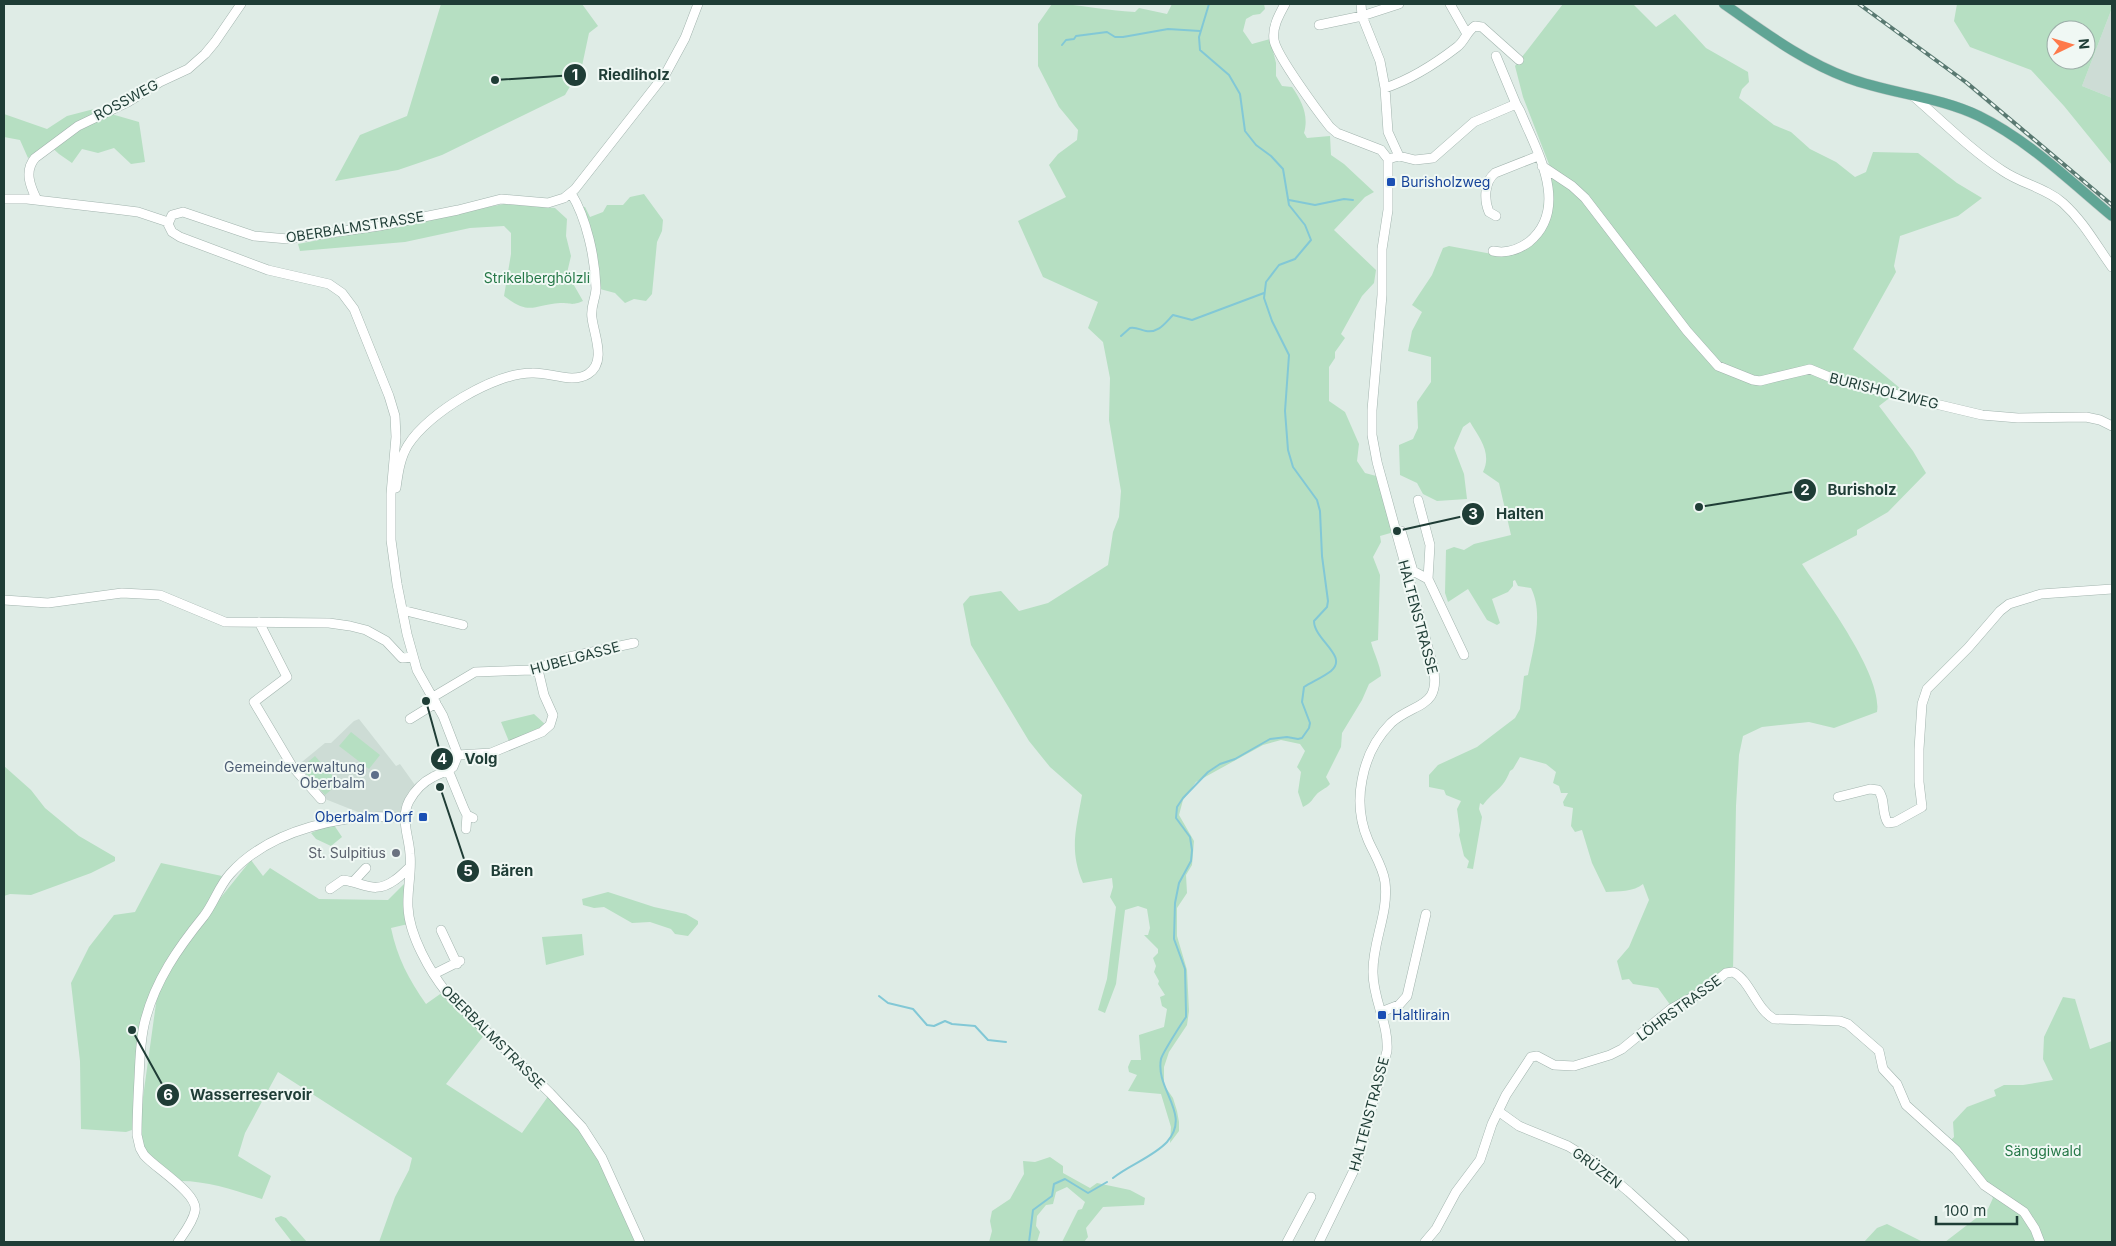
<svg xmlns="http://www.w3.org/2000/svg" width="2116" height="1246" font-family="Inter,sans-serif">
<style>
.built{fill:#cddcd5}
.green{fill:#b6dfc2;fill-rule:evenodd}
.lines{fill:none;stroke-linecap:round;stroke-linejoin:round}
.stream{stroke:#82c8d6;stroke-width:2}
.minor-casing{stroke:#a2b4ae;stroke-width:10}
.major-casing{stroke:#c0c9c7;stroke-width:11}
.minor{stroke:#fff;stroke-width:9}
.major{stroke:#60a595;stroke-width:10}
.rail-casing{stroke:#597971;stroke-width:4}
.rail{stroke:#f0f8f4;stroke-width:2;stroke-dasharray:5.5;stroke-linecap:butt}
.transit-dot{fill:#1a4fb4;stroke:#f0f8f4;stroke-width:2}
.service-dot{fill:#5c6f8a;stroke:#f0f8f4;stroke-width:2}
.worship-dot{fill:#6b7280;stroke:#f0f8f4;stroke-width:2}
.labels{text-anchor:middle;stroke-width:4;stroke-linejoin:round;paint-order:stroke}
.street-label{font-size:14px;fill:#1f3d36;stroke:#f0f8f4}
.transit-label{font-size:14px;fill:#164399;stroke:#f0f8f4;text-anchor:start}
.park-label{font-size:14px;fill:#257847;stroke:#f0f8f4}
.service-label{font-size:14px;fill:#4e5e75;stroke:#f0f8f4;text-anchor:end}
.worship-label{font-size:14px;fill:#5b616d;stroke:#f0f8f4;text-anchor:end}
.leader{fill:none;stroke:#1f3d36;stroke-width:2}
.callout-dot{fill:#1f3d36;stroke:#f0f8f4;stroke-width:2}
.mark-label{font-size:15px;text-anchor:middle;font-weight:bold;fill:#fff}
.callout-label{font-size:15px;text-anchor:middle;font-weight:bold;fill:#1f3d36;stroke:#f0f8f4;stroke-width:4;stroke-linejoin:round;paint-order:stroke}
</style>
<rect width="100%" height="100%" fill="#dfece6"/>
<path class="built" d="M1855,4H1862L1968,81L2112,203V208L1956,77Z
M2112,8V98L2082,86Z
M359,719L396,766L400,764L415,785L404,803L401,817L363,814L325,799L297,766L325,743H331L354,721Z"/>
<path class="green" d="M441,4H582L598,26L589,33L582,66L565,95L442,155L398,170L335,181L360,135L407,116Z
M1052,4C1080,4 1107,11 1135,12L1139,8L1167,14L1172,4H1264L1265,9L1260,14L1253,15L1246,19L1243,31L1252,44L1270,39L1276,63V76L1282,86L1292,87C1302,101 1309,116 1304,133L1307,138L1330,136L1331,155L1344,164L1374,192L1365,197L1334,230L1376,270L1374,283L1362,296L1341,334L1345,338L1335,352V358L1329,367V401L1345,412L1359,444L1357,461L1365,473L1380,477L1394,532L1380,536L1381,542L1373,557L1380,575L1378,640L1371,642C1374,654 1380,664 1381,676L1369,684L1362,700L1342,733L1341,747L1326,777L1330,784C1326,789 1320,790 1316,795C1311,801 1311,803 1303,807L1298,792L1301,772L1297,767L1305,751L1300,744L1281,740L1263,745L1196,782L1183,800L1179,815L1194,841L1192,865L1186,875L1187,893L1177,908V936L1187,970L1189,1011L1187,1025L1169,1052L1164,1067V1085L1173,1098L1177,1111L1179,1122V1131L1170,1143L1171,1127L1161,1094L1128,1091L1137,1075L1129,1072L1128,1067L1131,1060H1141L1139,1035L1164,1027L1167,1009L1162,1006L1160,997L1165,995L1158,984L1159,981L1154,972L1156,966L1153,958L1158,953V949L1144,935H1148L1150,928L1147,909L1138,906L1125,910L1116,984L1105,1013L1098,1010L1107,979L1116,907L1110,897L1113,887L1112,878L1083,883C1069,850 1076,830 1082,795L1050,767L1029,741L971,645L963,604L970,596L1001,591L1019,611L1048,603L1108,565L1113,532L1119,517L1121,491L1109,420L1110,378L1103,342L1088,328L1098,302L1043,277L1018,221L1066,197L1049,165L1058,154L1077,140L1078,130L1059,107L1038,66V24Z
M1563,4H1633L1656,27L1675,14L1706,48L1748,72L1749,82L1742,89L1739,98L1774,125L1791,132L1810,149L1836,162L1855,177L1866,172L1873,152L1918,153L1957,183L1982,198L1958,216L1900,236L1894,266L1896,272L1853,349L1901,389L1879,406L1913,451L1926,473L1888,512L1857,530V535L1802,564C1823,596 1883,675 1877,712L1834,728L1809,722L1762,727L1743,736L1739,755L1736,806L1733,971L1715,983L1671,1006L1658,988L1633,984L1629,979L1622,980L1617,961L1629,947L1649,900L1643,884C1634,892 1618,891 1606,892L1592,863L1582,830L1575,832L1571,826L1573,808L1564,806L1563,802L1568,793H1561L1559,786L1553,783L1556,772L1546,764L1520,757L1513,769L1510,771C1502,791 1495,789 1483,805L1480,803L1479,809L1482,817L1473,869L1467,868L1469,861L1464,856L1459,835L1460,831L1457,809L1461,801L1446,795L1444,790L1429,787V775L1438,765L1477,747L1515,718L1520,709L1524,676L1528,675C1533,648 1544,614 1531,588L1518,586L1515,580L1513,581V586L1508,592L1492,599L1500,623L1497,625L1487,620L1468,589L1448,602L1445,593L1446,550L1454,547L1464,550L1474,544L1511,535L1499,483L1483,472C1492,453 1480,439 1470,422L1463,427L1454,448L1464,474L1467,499L1437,501L1423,494L1417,483L1400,475L1399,445L1413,439L1418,428L1417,402L1431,382V357L1408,351L1412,331L1422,312L1412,305L1432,275L1443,248L1449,246L1492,254L1504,255L1541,231L1547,174L1552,172L1523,97L1515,66Z
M1957,4H2110L2112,8L2082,86L2112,98V165L2064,106L2031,70L1970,47L1954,21ZM2056,30H2086V60H2056Z
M94,109L139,122L145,162L131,164L114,148L98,153L82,149L72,163L59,154L48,144L28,158L20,140L4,137V114L47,129L67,116Z
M644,194L663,220L662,231L657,242L652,294L646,301L634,299L625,303L615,293L600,289L581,207H585L590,217L603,212L607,205H623L630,197Z
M504,204L555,208L567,219L566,236L571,256L567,273L583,301C571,306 572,303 560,303C533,305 530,316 504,296L511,254V233L504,226L470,228L405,242L300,251L298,244Z
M534,714L547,726L510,744L501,722Z
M351,732L380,755L369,769L339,746Z
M315,756L339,783L325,795L301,768Z
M4,766L31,790L45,808L79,836L115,857V861L91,873L31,895L10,894L4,896Z
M334,825L342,837L331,846L316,839L311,833L325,827Z
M251,860L263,876L270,868L319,899L388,900L408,880V924L391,928C397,957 409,980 426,1004L443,992L485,1034L446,1084L522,1133L549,1095L578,1127L593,1148L636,1242H379L395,1197L409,1170L412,1158L278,1072L245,1133L238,1156L271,1176L262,1199C234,1190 206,1180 176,1181L147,1155L142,1144L140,1119L158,989L197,927Z
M161,863L222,876L206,910L143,1015L135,1129L126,1132L81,1129L80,1061L71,983L89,947L114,915L135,912Z
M608,892L654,907L686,914L698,921V924L688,936L675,934L671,929L650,922L632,923L604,907L594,908L583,905L582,899Z
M582,934L584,955L546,965L542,937Z
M2063,997L2075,999L2090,1049L2112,1041V1242H1945L1988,1209L1993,1198L1950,1141L1954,1137L1953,1122L1967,1107L1996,1096L1994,1090L2004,1085H2023L2053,1080L2043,1059L2044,1037Z
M1050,1157L1063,1166V1173L1090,1188L1097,1183L1130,1190L1145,1198L1144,1205L1103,1207L1086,1228L1088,1237L1084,1242H1062L1078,1210L1082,1209L1085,1202L1067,1187L1056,1192L1053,1204L1046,1205L1037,1216L1036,1226L1040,1232L1037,1242H989L992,1231L990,1221L992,1211L1010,1199L1024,1174L1023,1161L1035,1162Z
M281,1216L286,1218L307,1242H292L275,1220V1218Z
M1887,1224L1923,1242H1864L1877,1228Z"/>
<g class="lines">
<path class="stream" d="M1062,45L1066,40L1074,39L1076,36L1107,32L1115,37H1123L1168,29L1200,31
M1289,200L1315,205L1344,199L1353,200
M1121,336L1130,328C1137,327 1140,330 1146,331C1159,333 1165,323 1173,315L1192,320L1264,293
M879,996L888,1003L913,1009L927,1025L934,1026L945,1021L952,1024L975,1026L988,1040L1006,1042
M1113,1178C1129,1165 1153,1157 1167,1142C1192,1114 1155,1090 1161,1059C1162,1054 1181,1024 1186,1017V1012L1185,969L1174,939L1175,903L1179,883L1191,861L1192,850L1190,837L1176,818L1177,807L1183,798L1208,772L1220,764L1235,759L1270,739L1287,737L1298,739L1302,738L1309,728L1310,723L1302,702L1304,687C1312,682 1325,676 1331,671C1349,656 1314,640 1314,621L1327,607L1328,601L1322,556L1320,511L1317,500L1293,467L1288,450L1285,411L1289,355L1272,321L1264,298L1266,282L1279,265L1295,259L1311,240L1305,225L1289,205L1283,169L1271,156L1256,145L1245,131L1240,94L1229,75L1200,50L1199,37L1209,4
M1029,1242L1033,1210L1052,1196L1054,1184L1065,1179L1088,1193L1107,1182"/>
<defs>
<path id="minor" d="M1285,4C1279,15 1272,27 1274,40C1276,55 1319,113 1330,127L1337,133L1381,150L1388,159V210L1382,249V295L1372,410V435L1377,462L1433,666C1442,709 1414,702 1391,723C1375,739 1366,758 1362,780C1358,800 1360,821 1368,840C1374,854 1383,867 1385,882C1389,914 1372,942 1373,973C1373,1000 1389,1024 1387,1051L1356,1166L1319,1242
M1361,4L1362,16L1380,61L1385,88L1388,132L1399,156
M1450,4L1467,34
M1319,25L1362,16L1399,4
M1496,56L1516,104
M1385,88C1412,79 1435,64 1457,47C1465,41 1466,32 1475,26L1482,27L1519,60
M1912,95C1940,119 1973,152 2003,171C2022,184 2046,188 2063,203C2084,222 2096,245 2112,267
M1388,159L1399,156L1415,160L1433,158L1474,122L1516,104L1520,111C1536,150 1571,207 1529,242C1518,250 1507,254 1493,251
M1542,166L1572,186L1585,198L1687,331L1718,366L1753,380L1760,381L1810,369L1839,381L1982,415L2018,418L2086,417L2100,420L2112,426
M4,199H27L114,209L138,212L168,222
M37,200C30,186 24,171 35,158L78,126L128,102L160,82L188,69L205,54L215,42L241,4
M1496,216L1489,212C1484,200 1484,182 1495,173L1538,156
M396,488C398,473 400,458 408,445C428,413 494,373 532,373C550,372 572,384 588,374C607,362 594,335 592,318C590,307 596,298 596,288C595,258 587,219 571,193
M1418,500L1430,545L1428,579
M1401,531L1413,571L1428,579L1464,655
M4,600L48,603L122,593L160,595L225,622L329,623L350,626L366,630L386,641L402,658L413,657
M402,610L463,625
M259,622L287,677L254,702L292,766L321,799
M433,697L475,672L533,670L569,657L634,643
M410,719L436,703
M458,755L491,753L542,732L550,725L553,715L544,695L539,674L533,670
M448,770L464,809L467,815L473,818
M1838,797L1870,789L1878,790C1886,799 1881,813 1888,823L1895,822L1922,807L1919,782V749L1922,704L1927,689L1968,648L2000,611L2009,604L2041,594L2112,589
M466,829L467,815
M353,882L366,868
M330,889L343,880C365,883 374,895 395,880C401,876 405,871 410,867
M441,930L457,964
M434,974L460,961
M1381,1012L1399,1005L1407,996L1426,914
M1498,1111L1519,1126L1568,1146L1591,1160L1629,1192L1684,1242
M178,1242C184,1233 193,1222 195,1211C199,1194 155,1168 144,1155L140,1148L137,1135C137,1116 138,1097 139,1078C140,1059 140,1040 145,1021C155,981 178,948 204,916C214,903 219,886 230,874C270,829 347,812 404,818
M640,1242L602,1158L582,1127L550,1093L447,993C430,972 409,935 408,907C407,889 412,872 410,854C409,836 400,819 409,801C414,792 423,782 433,777C440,773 447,772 453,767L458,755L443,716L417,670L407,634L397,584L391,540V494L396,437L395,416L389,396L354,309L342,293L329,284L268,270L180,237L172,232L168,224L172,215L183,212L254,236L288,239L379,226L458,210L501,199L548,203L564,198L575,189L666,73L685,38L698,4
M1287,1242L1311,1197
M1425,1242L1436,1229L1456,1192L1480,1160L1492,1124L1506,1095L1531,1057L1537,1056L1554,1065L1574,1066L1610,1055L1622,1049L1671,1009L1704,991L1726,973L1733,972C1750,980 1756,1009 1774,1019L1840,1021L1848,1024L1879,1051L1883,1069L1897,1084L1906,1105L1956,1150L1984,1185L2024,1212L2035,1229L2040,1242"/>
<path id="major" d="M1724,4C1763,31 1802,61 1848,78C1891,94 1937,96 1979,116C2028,140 2070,181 2112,216"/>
</defs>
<use href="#minor" class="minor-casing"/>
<use href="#major" class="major-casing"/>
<use href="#minor" class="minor"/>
<use href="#major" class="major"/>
<defs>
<path id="rail" d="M1859,4L1967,83L2112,205"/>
</defs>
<use href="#rail" class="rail-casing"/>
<use href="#rail" class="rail"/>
</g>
<g class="transit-dot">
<rect x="1386" y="177" width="10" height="10" rx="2.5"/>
<rect x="418" y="812" width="10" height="10" rx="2.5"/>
<rect x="1377" y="1010" width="10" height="10" rx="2.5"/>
</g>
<circle class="service-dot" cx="375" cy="775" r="5"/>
<circle class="worship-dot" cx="396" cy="853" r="5"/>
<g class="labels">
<g class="street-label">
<text transform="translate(126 100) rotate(-28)" y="5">ROSSWEG</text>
<text transform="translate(355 227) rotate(-9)" y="5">OBERBALMSTRASSE</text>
<text transform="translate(1884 391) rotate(14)" y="5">BURISHOLZWEG</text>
<text transform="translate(1418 617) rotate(75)" y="5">HALTENSTRASSE</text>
<text transform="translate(575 658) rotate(-15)" y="5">HUBELGASSE</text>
<text transform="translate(1679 1008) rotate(-36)" y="5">LÖHRSTRASSE</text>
<text transform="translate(493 1037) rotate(45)" y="5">OBERBALMSTRASSE</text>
<text transform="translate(1369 1114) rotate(-75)" y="5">HALTENSTRASSE</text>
<text transform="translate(1597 1168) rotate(37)" y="5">GRÜZEN</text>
</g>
<g class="transit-label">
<text x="1401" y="187">Burisholzweg</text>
<text x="413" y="822" text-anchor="end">Oberbalm Dorf</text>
<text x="1392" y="1020">Haltlirain</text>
</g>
<g class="park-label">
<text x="537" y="283">Strikelberghölzli</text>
<text x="2043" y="1156">Sänggiwald</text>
</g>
<g class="service-label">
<text x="365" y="772">Gemeindeverwaltung<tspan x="365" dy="16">Oberbalm</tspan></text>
</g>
<g class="worship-label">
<text x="386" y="858">St. Sulpitius</text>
</g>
</g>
<path class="leader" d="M495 80L575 75M1699 507L1805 490M1397 531L1473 514M426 701L442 759M440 787L468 871M132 1030L168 1095"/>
<g class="callout-dot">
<circle cx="495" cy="80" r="5"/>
<circle cx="1699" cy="507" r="5"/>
<circle cx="1397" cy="531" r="5"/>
<circle cx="426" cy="701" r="5"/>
<circle cx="440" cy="787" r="5"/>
<circle cx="132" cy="1030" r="5"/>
<circle cx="575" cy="75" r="12"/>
<circle cx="1805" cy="490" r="12"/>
<circle cx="1473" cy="514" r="12"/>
<circle cx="442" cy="759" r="12"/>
<circle cx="468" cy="871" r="12"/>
<circle cx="168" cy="1095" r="12"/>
</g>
<g class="mark-label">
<text x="575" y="80">1</text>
<text x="1805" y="495">2</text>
<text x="1473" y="519">3</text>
<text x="442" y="764">4</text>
<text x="468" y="876">5</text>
<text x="168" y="1100">6</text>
</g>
<g class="callout-label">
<text x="634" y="80">Riedliholz</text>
<text x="1862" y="495">Burisholz</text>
<text x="1520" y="519">Halten</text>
<text x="481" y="764">Volg</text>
<text x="512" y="876">Bären</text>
<text x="251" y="1100">Wasserreservoir</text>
</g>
<rect width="2116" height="1246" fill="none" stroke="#1f3d36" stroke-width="10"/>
<g transform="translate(2071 45) rotate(85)"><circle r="24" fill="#f0f8f4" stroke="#9cada8"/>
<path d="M0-4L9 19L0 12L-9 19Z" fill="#fe7a4b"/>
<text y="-8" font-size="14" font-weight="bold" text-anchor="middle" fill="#1f3d36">N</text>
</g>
<path d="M1936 1216v8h81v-8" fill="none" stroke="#1f3d36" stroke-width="2.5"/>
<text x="1944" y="1216" font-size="15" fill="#1f3d36" stroke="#f0f8f4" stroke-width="4" paint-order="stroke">100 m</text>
</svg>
